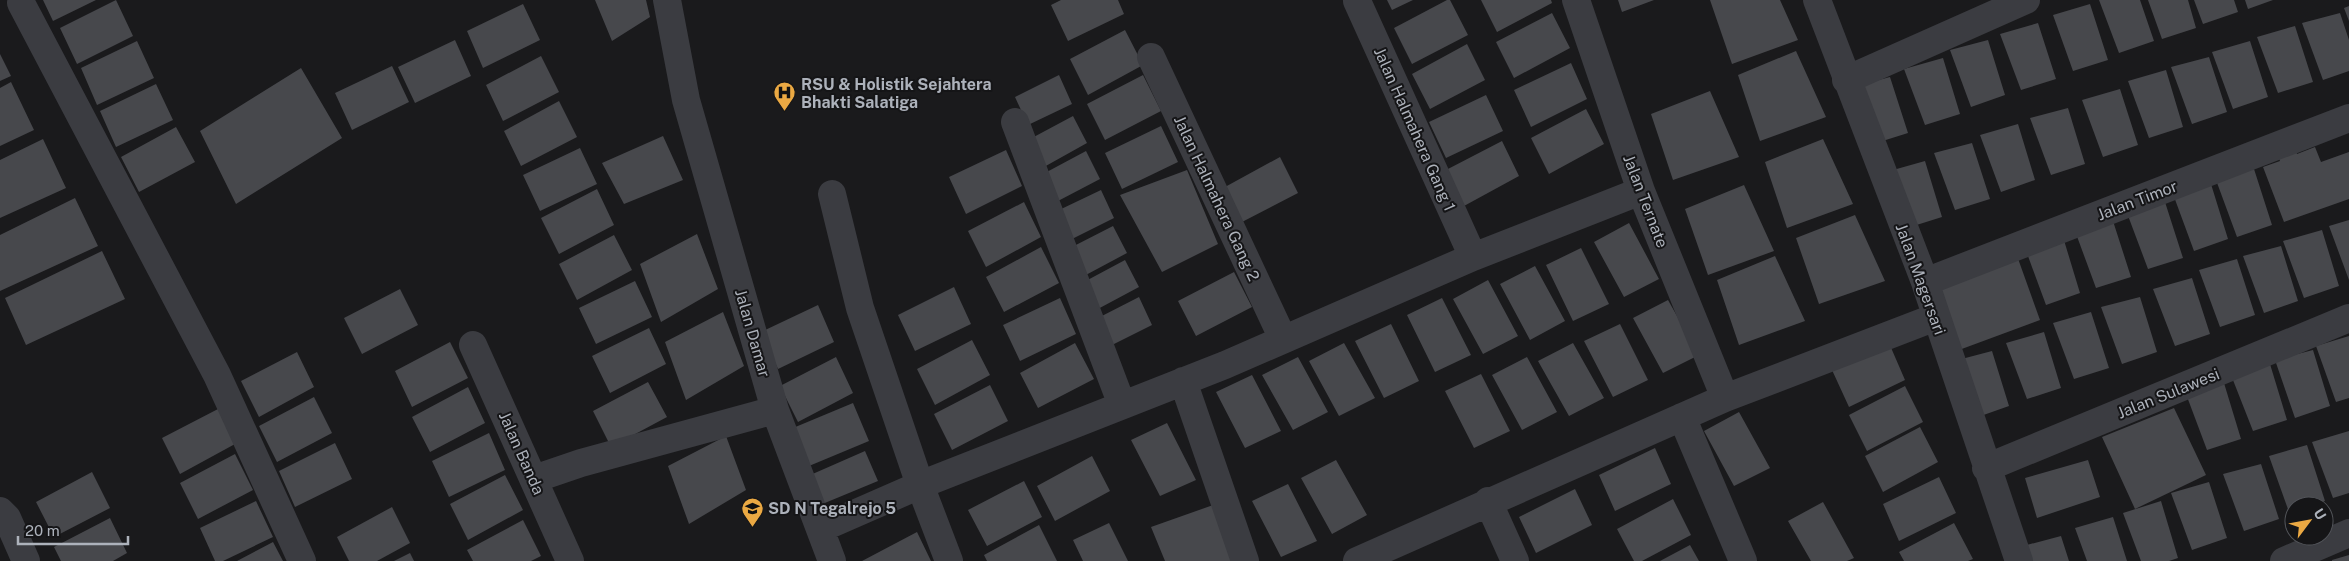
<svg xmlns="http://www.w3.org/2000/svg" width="2349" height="561" font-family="'Public Sans',sans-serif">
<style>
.building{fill:#47484c}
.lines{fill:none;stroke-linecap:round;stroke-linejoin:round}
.street{stroke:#3b3c41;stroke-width:28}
.labels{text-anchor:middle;stroke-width:4;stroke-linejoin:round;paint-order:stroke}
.poi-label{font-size:16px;font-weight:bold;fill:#adb2bb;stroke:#151517;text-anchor:start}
.street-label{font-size:16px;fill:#adb2bb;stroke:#151517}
</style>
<rect width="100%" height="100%" fill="#1a1a1c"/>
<path class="building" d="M43,0H96L53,21Z
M116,0L133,36L77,64L60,28Z
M595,0H646L650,17L612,41Z
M1061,0H1118L1124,14L1068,41L1051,5Z
M1387,0H1413L1392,10Z
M1447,0H1450L1468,35L1412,64L1394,28Z
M1481,0H1551L1552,3L1497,32Z
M1618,0H1654L1622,12Z
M1710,0H1780L1798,40L1732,64Z
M2099,0H2140L2154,41L2119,53Z
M2148,0H2188L2196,28L2162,39Z
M2194,0H2234L2238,12L2203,24Z
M2245,0H2273L2248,9Z
M523,4L540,40L483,68L467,31Z
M2090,4L2108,60L2073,71L2053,15Z
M2349,6V21L2344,8Z
M1552,13L1570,48L1514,78L1496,42Z
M2340,13L2349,40V71L2323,80L2302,23Z
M2038,23L2056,79L2021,90L2000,34Z
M2295,26L2313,82L2278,93L2257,37Z
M1125,30L1143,65L1088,95L1070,59Z
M455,40L471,76L415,103L398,67Z
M1988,40L2005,95L1971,107L1950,50Z
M137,41L154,78L97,105L81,68Z
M2250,41L2268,97L2233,109L2212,52Z
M1467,44L1485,80L1430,109L1412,74Z
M1796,51L1826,117L1760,141L1738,75Z
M0,54L11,76L0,81Z
M541,56L559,92L503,121L486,85Z
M2209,57L2227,112L2192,124L2171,67Z
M1943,58L1960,114L1925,125L1904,69Z
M1571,63L1587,99L1531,127L1514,90Z
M392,66L409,102L352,130L335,93Z
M301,68L342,138L236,204L200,131Z
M2166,70L2183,127L2149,138L2128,81Z
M1059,75L1072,104L1028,125L1015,97Z
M1143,75L1161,111L1105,140L1087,104Z
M1890,77L1908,133L1873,144L1852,87Z
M11,82L34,130L0,146V88Z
M156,84L173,120L116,147L100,111Z
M2120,89L2138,145L2103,157L2082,100Z
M1710,91L1739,157L1673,180L1651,114Z
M1486,95L1503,131L1446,158L1429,122Z
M559,101L577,137L521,166L504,131Z
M2068,108L2085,164L2051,175L2030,118Z
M1586,109L1604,144L1549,174L1531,138Z
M1073,116L1087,143L1044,167L1030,139Z
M2018,124L2035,180L2001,192L1980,135Z
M1161,126L1178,162L1122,189L1105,153Z
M176,127L195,162L139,192L121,157Z
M663,136L683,180L624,204L602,163Z
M43,139L66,188L0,218V160Z
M1823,139L1853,204L1787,228L1765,162Z
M1502,141L1519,176L1464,206L1446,170Z
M1972,143L1990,199L1955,210L1934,153Z
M2293,144L2297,154L2315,147L2321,162L2349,152V199L2284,222L2263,167L2280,161L2276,150Z
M580,148L597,184L540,211L523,175Z
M1006,150L1022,186L966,214L949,177Z
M1086,151L1100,179L1058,201L1043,174Z
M1280,157L1298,193L1242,222L1225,187Z
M1925,161L1942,217L1907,228L1886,172Z
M2254,169L2272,225L2237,237L2216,180Z
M1187,170L1218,244L1162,272L1120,195Z
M2211,184L2228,239L2194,251L2173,194Z
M1744,185L1774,251L1708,275L1685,209Z
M597,189L614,225L559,254L541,218Z
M1101,190L1114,218L1070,240L1057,211Z
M75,198L98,246L0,291V235Z
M1024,202L1041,237L986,267L968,231Z
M2165,202L2183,258L2148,269L2127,213Z
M1855,215L1885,281L1819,304L1796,238Z
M2349,220V280L2329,226Z
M2113,221L2131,277L2096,288L2075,231Z
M1629,223L1659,279L1624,297L1594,242Z
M1113,226L1127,253L1084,276L1070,248Z
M2322,230L2339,286L2304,298L2283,241Z
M697,234L718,289L661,322L640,264Z
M614,235L632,270L577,300L559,264Z
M2063,237L2080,293L2046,305L2025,248Z
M2281,246L2298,301L2264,313L2243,256Z
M1041,247L1059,283L1004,312L986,277Z
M1581,248L1609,304L1573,321L1546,265Z
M102,251L125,299L26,345L5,298Z
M2016,253L2040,320L1959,350L1933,284Z
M1775,256L1805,321L1739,345L1717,280Z
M2237,259L2255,315L2220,327L2199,270Z
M1125,260L1139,287L1096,310L1082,283Z
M1535,266L1565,321L1530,340L1500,284Z
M1234,272L1252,307L1196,336L1178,301Z
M2192,278L2210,334L2175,346L2153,289Z
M1488,280L1518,336L1483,354L1453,299Z
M635,281L652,317L596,344L579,308Z
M954,287L971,324L915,351L898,315Z
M400,289L418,325L362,354L344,318Z
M1139,297L1152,325L1108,347L1096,319Z
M2140,297L2157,352L2122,364L2101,307Z
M1060,298L1076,334L1020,361L1003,325Z
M1442,298L1471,355L1435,372L1407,315Z
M1668,300L1699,355L1663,373L1633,318Z
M818,305L834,342L778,369L761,332Z
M723,312L744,366L686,400L665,342Z
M2091,312L2109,368L2074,379L2053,323Z
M1391,324L1419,381L1384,398L1355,341Z
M1620,324L1648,380L1613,397L1584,341Z
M649,328L666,364L610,393L592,356Z
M2044,332L2061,388L2027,399L2006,343Z
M2349,336V398L2336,402L2316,346Z
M972,340L990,375L935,405L917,369Z
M450,342L468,378L412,407L395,371Z
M1075,343L1094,379L1038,408L1020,373Z
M1344,343L1375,398L1339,416L1309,361Z
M1573,343L1604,398L1569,416L1538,361Z
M1889,343L1905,380L1849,407L1832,370Z
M2313,350L2330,406L2295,418L2275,360Z
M1992,351L2009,406L1975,418L1954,361Z
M297,352L314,387L259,417L241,381Z
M836,357L853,393L798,422L780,386Z
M1298,357L1328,412L1293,430L1262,375Z
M1527,357L1557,412L1522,430L1492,375Z
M2270,364L2287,420L2253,431L2231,375Z
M1481,374L1510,431L1474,448L1445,391Z
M1252,375L1281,431L1245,448L1216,392Z
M648,382L667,417L611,447L593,411Z
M2224,383L2241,439L2207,450L2186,394Z
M990,385L1008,421L952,450L934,414Z
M1905,386L1923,422L1867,451L1849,415Z
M468,387L485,423L430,452L412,417Z
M314,397L332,433L277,462L259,426Z
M853,403L869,441L809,466L793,428Z
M2174,408L2206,475L2135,509L2102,437Z
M218,409L235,444L180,474L162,438Z
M1739,412L1770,468L1734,486L1704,431Z
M1167,423L1196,480L1160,496L1131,440Z
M1920,427L1938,462L1883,492L1865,456Z
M2349,431V493L2333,498L2312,442Z
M489,433L505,470L449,497L432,461Z
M726,436L746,490L689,524L668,466Z
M335,443L352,479L295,507L279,471Z
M2307,445L2325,501L2308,506H2294V511L2289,512L2269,456Z
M1655,448L1671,484L1615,511L1599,475Z
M865,451L878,481L820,505L808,476Z
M235,454L253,490L198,519L180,483Z
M1092,456L1110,491L1055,521L1037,486Z
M1336,460L1367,515L1332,534L1301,478Z
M2088,460L2100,497L2037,518L2025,478Z
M2261,464L2279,519L2244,531L2223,474Z
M92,472L110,508L54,537L36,502Z
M505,475L523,510L468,540L450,504Z
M1939,477L1956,513L1899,541L1883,504Z
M1024,481L1042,517L987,546L968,510Z
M2209,482L2227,538L2192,550L2171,493Z
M1288,484L1317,541L1281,557L1252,501Z
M1575,489L1592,525L1536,553L1519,517Z
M1673,499L1691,535L1642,561H1634L1617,529Z
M256,501L273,537L223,561H215L200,528Z
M2161,501L2178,558L2169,561H2141L2123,513Z
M1823,502L1854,558L1847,561H1811L1788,521Z
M1216,504L1236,561H1165L1151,527Z
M392,507L410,543L377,561H349L337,537Z
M2113,517L2127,561H2087L2075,528Z
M110,518L127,553L113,561H61L54,547Z
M523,520L541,556L531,561H473L467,550Z
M1109,523L1128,561H1083L1073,540Z
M1954,523L1973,559L1968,561H1904L1899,552Z
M1039,525L1057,561H987L984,555Z
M917,532L931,561H862Z
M2061,536L2069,561H2028L2023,546Z
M273,542L283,561H237Z
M1690,545L1699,561H1660Z
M410,553L414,561H394Z
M2349,555V561H2332V560Z"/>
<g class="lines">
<path class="street" d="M667,0L686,100L775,410L832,561
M1576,0L1641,191L1725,398
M1817,0L1925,282L2019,561
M1357,1L1473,257
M21,3L217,375L302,561
M1151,57L1283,339
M1846,80L2026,0
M1015,122L1122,405
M832,194L860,308L920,485L949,561
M1925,282L2349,118
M473,345L570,561
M1183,381L1245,561
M1682,417L1743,561
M1986,468L2349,318
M534,479L581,463L775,410
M1488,501L1515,561
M0,511L7,518L26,561
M822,528L920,485L1225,365L1473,257L1641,191
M1357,561L1725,398L1936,317
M2284,561L2349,533"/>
</g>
<defs>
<symbol id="hospital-pin" viewBox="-11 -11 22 30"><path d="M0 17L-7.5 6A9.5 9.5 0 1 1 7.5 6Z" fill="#eba943" stroke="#151517"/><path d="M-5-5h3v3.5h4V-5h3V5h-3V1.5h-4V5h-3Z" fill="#111"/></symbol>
<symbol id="school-pin" viewBox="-11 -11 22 30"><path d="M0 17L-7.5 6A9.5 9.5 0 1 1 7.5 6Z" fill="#eba943" stroke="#151517"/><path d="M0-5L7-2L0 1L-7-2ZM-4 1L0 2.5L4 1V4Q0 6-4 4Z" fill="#111"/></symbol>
</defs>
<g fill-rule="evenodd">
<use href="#hospital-pin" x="772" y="80" width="25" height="34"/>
<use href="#school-pin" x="740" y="496" width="25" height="34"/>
</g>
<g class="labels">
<g class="poi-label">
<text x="801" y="90">RSU &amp; Holistik Sejahtera<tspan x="801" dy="18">Bhakti Salatiga</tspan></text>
<text x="768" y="514">SD N Tegalrejo 5</text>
</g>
<g class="street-label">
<text transform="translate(1415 129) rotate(66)" y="6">Jalan Halmahera Gang 1</text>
<text transform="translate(1217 198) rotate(65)" y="6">Jalan Halmahera Gang 2</text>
<text transform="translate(2137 200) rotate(-21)" y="6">Jalan Timor</text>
<text transform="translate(1646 201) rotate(69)" y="6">Jalan Ternate</text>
<text transform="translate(1921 279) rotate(70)" y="6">Jalan Magersari</text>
<text transform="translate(753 333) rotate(74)" y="6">Jalan Damar</text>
<text transform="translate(2168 393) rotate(-22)" y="6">Jalan Sulawesi</text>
<text transform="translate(522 453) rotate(66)" y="6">Jalan Banda</text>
</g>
</g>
<g transform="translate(2309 521) rotate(58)"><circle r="24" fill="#151517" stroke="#525459"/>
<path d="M0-4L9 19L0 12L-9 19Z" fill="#eba943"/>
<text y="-8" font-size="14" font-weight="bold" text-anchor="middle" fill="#adb2bb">U</text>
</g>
<path d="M18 536v8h110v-8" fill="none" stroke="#adb2bb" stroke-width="2.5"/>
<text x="25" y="536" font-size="15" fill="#adb2bb" stroke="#151517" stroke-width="4" paint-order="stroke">20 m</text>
</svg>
